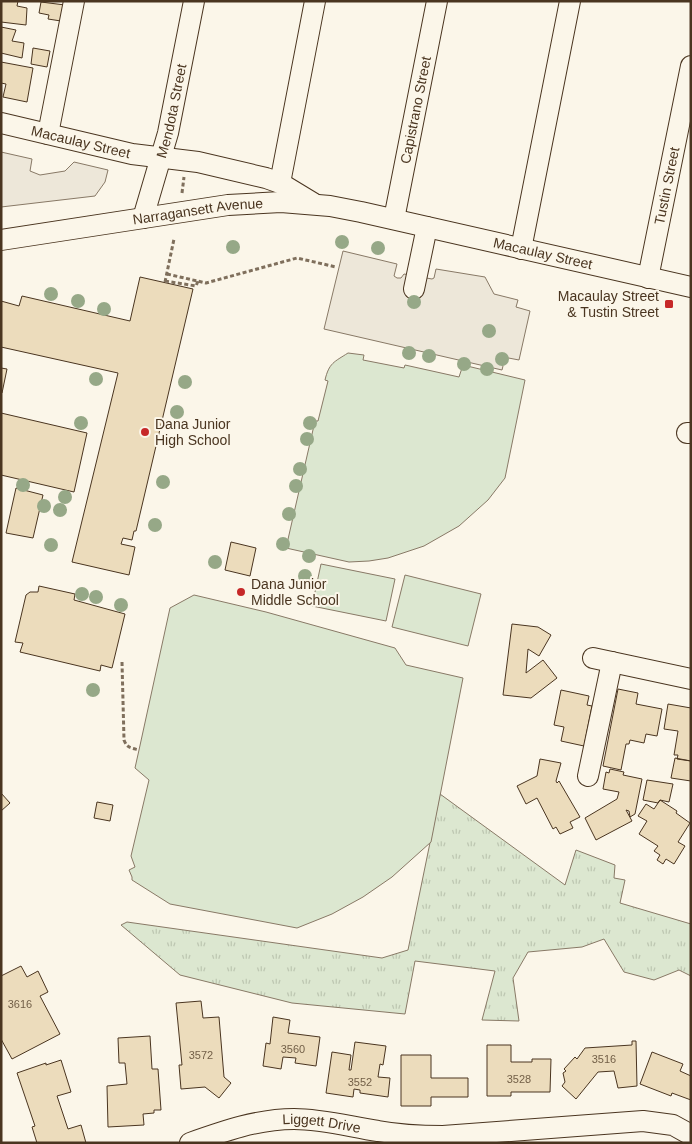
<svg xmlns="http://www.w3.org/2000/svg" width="692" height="1144" font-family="Helvetica,sans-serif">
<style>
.grass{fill:url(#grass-tufts);stroke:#887966}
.pitch{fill:#dce7d0;stroke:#887966}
.parking{fill:#ede7d9;stroke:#887966}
.building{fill:#ecdcbc;stroke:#4a3520}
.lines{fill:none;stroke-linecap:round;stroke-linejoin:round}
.minor-casing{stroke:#4a3520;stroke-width:22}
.path{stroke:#7f6f5c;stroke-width:3;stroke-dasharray:4 2.5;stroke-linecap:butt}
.minor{stroke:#fbf6e9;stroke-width:20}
.tree{fill:#96a887}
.poi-dot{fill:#c62828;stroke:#fbf6e9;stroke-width:2}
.labels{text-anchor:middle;stroke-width:4;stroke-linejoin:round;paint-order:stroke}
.number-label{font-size:11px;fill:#725f47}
.street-label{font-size:14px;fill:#4a3520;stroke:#fbf6e9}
.poi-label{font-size:14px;fill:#4a3520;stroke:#fbf6e9;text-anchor:start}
</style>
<defs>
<pattern id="grass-tufts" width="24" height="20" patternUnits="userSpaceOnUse" patternTransform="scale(1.25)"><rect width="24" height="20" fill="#dce7d0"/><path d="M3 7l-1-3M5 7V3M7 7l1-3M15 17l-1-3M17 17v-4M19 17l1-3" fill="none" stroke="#bec7b2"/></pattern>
</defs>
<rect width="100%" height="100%" fill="#fbf6e9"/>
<path class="grass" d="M440,794L565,885L576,850L615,865L614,878L625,880L620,903L691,924V976L679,970L654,980L624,972L604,939L582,947L528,952L513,978L519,1021L482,1020L495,971L415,961L405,1014L292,1003L180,975L121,925L127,922L382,958L408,950Z"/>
<path class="pitch" d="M348,353L364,355L363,360L404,368L405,365L459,377L463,365L525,380L505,478L488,500L459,526L424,546L388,558L369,561L349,562L286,548L315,421H318L328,381L325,380C329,363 334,362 348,353Z
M321,564L395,579L386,621L312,606Z
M405,575L481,594L468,646L392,627Z
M194,595L266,612L395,648L406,665L463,678L431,842L392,877L363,897L332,914L297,928L170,904L132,880V877L129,870L135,867L131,856L149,780L135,768L139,750L170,608Z"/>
<path class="parking" d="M1,152L32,159L30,171L40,175L65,171L74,162L108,170L105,182L95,196L1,207Z
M343,251L397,264L394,276L397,278H401L404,274L432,279L434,278L436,269L485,277L494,294L518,300L516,307L530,311L519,360L498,356L503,366L502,370L324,329Z"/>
<path class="building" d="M1,1H18L17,6L27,8L26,25L1,22Z
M41,2L65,5L61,21L48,19L49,15L39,13Z
M1,27L16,30L12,41L24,43L22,58L1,53Z
M33,48L50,51L47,67L31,64Z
M1,62L33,68L27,102L3,97L6,84L1,83Z
M140,277L193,289L136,531H134L132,540L123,538L121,544L135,547L129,575L72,562L118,373L1,347V301L19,306L22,296L130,321Z
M1,368L7,369L2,393H1Z
M1,413L87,433L74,492L1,475Z
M16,488L43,495L33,538L6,533Z
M231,542L256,548L250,576L225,570Z
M39,586L75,594L74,600L125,614L112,668L101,665L100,671L20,652L23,643L15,642L26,595L30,592H38Z
M512,624L538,627L551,635L539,656L528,649L526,673L543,660L557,678L531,698L503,695Z
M618,689L638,693L636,704L662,709L657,736L646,734L644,743L630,740L629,744H626L621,770L603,766Z
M561,690L589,696L587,705L592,706L584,746L561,741L564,727L554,725Z
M668,704L691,708V761L677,759L678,755H674L678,731L664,729Z
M675,758L691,761V781L671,778Z
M540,759L561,763L556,781L557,783L559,781L580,817L570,822L573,828L560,834L556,827L553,829L537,798L526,804L517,786L537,776Z
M610,769L624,772L623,775L642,779L635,814L630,817L629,811L626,810L632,821L596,840L585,818L617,799L619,792L603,789L606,772L609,773Z
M647,780L673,784L669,802L660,800L658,803L643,800Z
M1,793L10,803L1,811Z
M660,800L677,811L676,813L690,823L678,842L685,846L674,864L666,859L663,864L657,860L660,855L654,851L658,846L639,834L647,821L638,816L646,804L654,809Z
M97,802L113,805L110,821L94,818Z
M21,966L27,977L38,971L48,992L40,996L60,1034L12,1059L1,1039V976Z
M201,1001L203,1018L219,1017L224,1077L231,1083L219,1098L205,1087L181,1089L179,1065H182L176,1003Z
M273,1017L290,1020L288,1033L320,1037L316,1066L295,1063L296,1058L283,1057L281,1069L263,1066L266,1043L270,1044Z
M150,1036L152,1069H158L161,1110H154V1113L143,1114L144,1125L108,1127L107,1086L127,1084L125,1063H119L118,1038Z
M632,1041H636L637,1086L618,1088L614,1071L598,1072L576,1099L562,1086L565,1082L563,1073L566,1071L564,1069L575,1057L577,1059L585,1048L632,1045Z
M355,1042L386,1046L383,1065L380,1064L378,1077L390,1078L388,1097L360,1093V1090L354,1089L353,1097L326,1093L332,1052L351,1055L349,1070H351Z
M487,1045H511V1062H532V1059H551L550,1092H511V1096H487Z
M652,1052L683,1064L680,1071L691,1076V1100L672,1093L671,1096L640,1084Z
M401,1055H431V1078H468V1097H431V1106H401Z
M61,1060L71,1092L57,1096L68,1129L81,1125L86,1143H37L32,1127L35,1126L17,1073L46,1063V1065Z"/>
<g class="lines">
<defs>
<g id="minor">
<path id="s1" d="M1,123L132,154L198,162L266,178L280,183L313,203"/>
<path d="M48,134L74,1"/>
<path d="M280,183L315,1"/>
<path id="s2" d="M143,218L168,133L194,1"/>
<path id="s3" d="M394,219L437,1"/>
<path id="s4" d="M1,240L228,205L281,202L330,206L361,212L691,287"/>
<path d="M521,249L570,1"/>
<path id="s5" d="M648,278L691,66"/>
<path d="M414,289L427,227"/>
<path d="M687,433H691"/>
<path d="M593,658L691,679"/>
<path d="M588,776L612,662"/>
<path id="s6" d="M190,1143C224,1131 258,1119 294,1119C323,1119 351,1127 378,1131C400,1135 421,1136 443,1136L643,1121L673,1125L691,1135"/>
</g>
</defs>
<use href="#minor" class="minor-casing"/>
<path class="path" d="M182,193L184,177
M167,274L206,283L297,258L336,267
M165,281L196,286L198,281
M165,282L174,239
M122,662L124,740C127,748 131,748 139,750"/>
<use href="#minor" class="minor"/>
</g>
<g class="tree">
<circle cx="342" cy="242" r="7"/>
<circle cx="233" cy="247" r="7"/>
<circle cx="378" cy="248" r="7"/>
<circle cx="51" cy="294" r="7"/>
<circle cx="78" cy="301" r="7"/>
<circle cx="414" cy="302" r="7"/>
<circle cx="104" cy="309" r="7"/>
<circle cx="489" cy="331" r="7"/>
<circle cx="409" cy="353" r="7"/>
<circle cx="429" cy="356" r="7"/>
<circle cx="502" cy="359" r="7"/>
<circle cx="464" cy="364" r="7"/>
<circle cx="487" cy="369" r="7"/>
<circle cx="96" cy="379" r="7"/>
<circle cx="185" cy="382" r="7"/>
<circle cx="177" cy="412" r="7"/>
<circle cx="81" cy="423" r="7"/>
<circle cx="310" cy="423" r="7"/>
<circle cx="307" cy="439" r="7"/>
<circle cx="300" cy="469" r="7"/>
<circle cx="163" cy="482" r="7"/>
<circle cx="23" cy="485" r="7"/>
<circle cx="296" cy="486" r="7"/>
<circle cx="65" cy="497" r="7"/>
<circle cx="44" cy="506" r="7"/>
<circle cx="60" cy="510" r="7"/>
<circle cx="289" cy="514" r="7"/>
<circle cx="155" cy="525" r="7"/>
<circle cx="283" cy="544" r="7"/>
<circle cx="51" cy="545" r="7"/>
<circle cx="309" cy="556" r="7"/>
<circle cx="215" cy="562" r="7"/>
<circle cx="305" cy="576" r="7"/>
<circle cx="82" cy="594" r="7"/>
<circle cx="96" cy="597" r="7"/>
<circle cx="121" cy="605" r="7"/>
<circle cx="93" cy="690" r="7"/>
</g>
<g class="poi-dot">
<rect x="664" y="299" width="10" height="10" rx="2.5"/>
<circle cx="145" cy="432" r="5"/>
<circle cx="241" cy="592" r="5"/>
</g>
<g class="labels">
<g class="number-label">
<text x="20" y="1008">3616</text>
<text x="293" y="1053">3560</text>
<text x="201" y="1059">3572</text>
<text x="604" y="1063">3516</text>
<text x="519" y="1083">3528</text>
<text x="360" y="1086">3552</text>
</g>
<g class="street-label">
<text dy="5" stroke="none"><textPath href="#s3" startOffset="111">Capistrano Street</textPath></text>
<text dy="5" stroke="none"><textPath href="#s2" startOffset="111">Mendota Street</textPath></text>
<text dy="5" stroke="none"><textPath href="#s1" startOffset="82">Macaulay Street</textPath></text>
<text dy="5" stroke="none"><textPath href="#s5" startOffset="94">Tustin Street</textPath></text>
<text dy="5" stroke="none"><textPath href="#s4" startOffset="199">Narragansett Avenue</textPath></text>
<text dy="5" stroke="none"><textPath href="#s4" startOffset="550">Macaulay Street</textPath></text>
<text dy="5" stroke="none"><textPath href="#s6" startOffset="135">Liggett Drive</textPath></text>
</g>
<g class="poi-label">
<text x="659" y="301" text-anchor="end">Macaulay Street<tspan x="659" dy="16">&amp; Tustin Street</tspan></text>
<text x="155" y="429">Dana Junior<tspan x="155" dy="16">High School</tspan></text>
<text x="251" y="589">Dana Junior<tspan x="251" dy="16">Middle School</tspan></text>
</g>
</g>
<rect width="692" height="1144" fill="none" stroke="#4a3520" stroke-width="5"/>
</svg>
